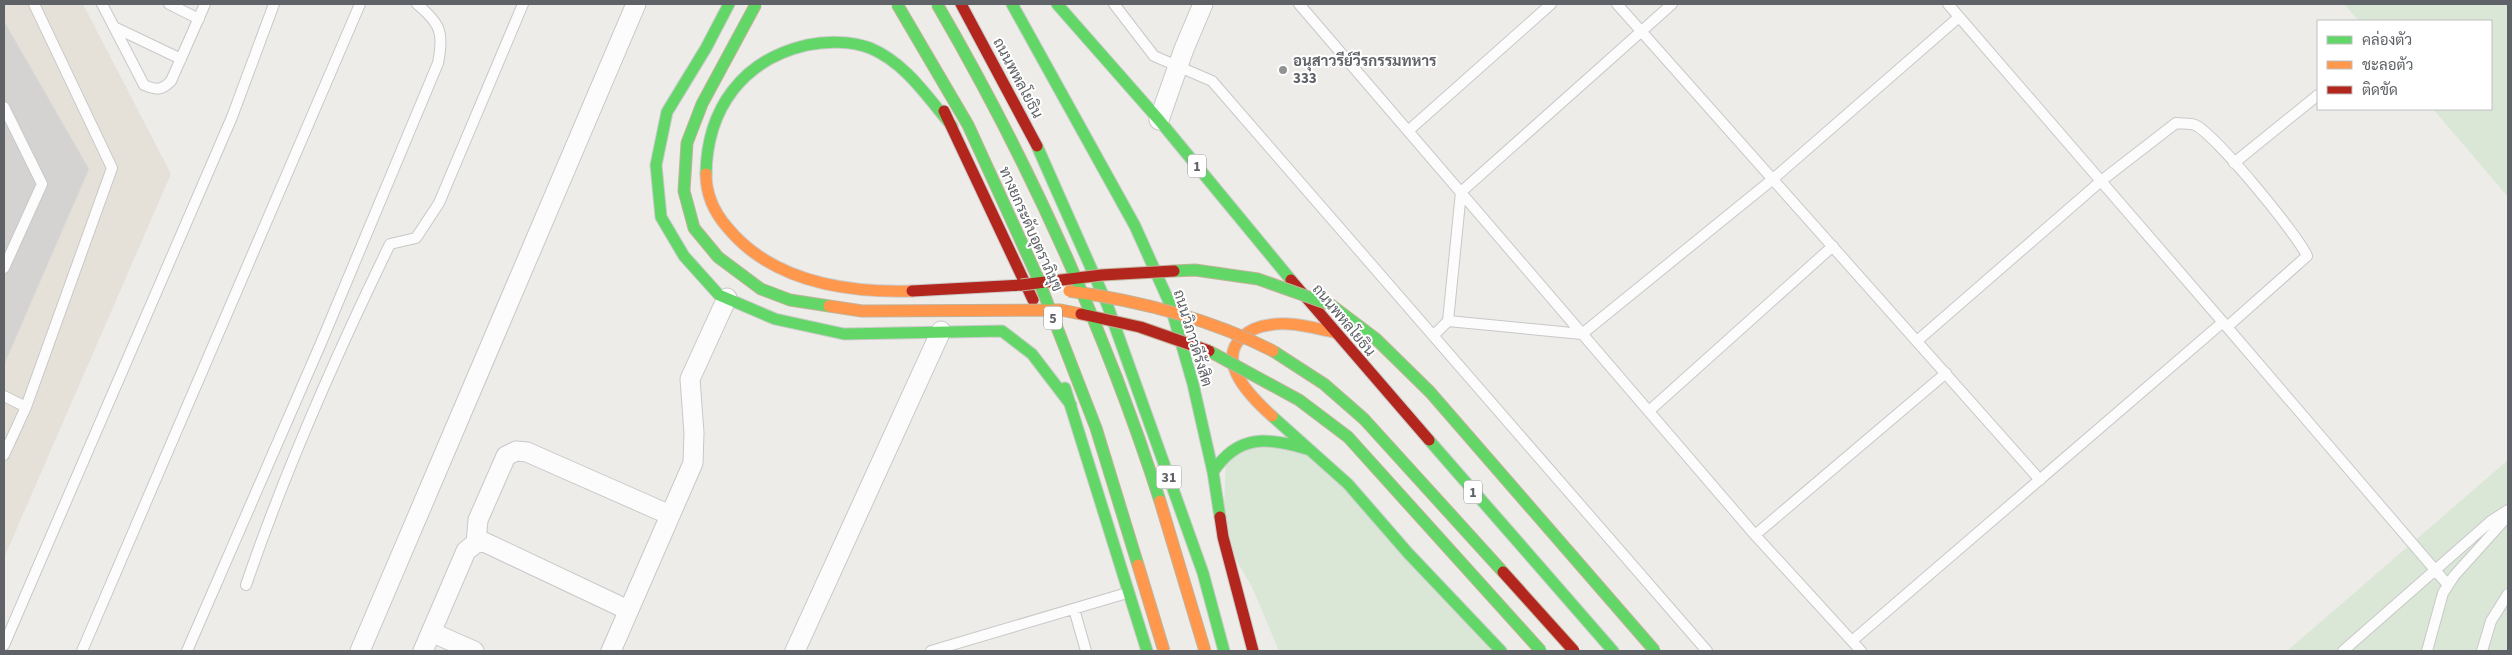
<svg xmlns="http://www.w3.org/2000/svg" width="2512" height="655" font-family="'Source Sans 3',Sarabun,sans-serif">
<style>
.commercial{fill:#e6e1d8}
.green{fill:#dae7d6}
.building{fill:#d4d3d2;stroke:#dcdbd8}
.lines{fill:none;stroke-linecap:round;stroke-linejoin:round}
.lane-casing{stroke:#c8c8c8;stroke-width:12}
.street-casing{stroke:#c8c8c8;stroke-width:21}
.fast-casing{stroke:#cacaca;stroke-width:13}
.slow-casing{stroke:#cacaca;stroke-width:13}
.jam-casing{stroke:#cacaca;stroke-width:13}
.lane{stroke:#fcfcfc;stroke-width:10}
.street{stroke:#fcfcfc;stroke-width:19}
.fast{stroke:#63d668;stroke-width:11}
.slow{stroke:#ff974d;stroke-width:11}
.jam{stroke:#b3261e;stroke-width:11}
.fast-bridge-casing{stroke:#c2b29a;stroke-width:13;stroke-linecap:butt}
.slow-bridge-casing{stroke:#c2b29a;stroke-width:13;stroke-linecap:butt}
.jam-bridge-casing{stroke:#c2b29a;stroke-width:13;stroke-linecap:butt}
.fast-bridge{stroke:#63d668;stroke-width:11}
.slow-bridge{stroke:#ff974d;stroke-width:11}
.jam-bridge{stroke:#b3261e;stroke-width:11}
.poi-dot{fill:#919294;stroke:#fff;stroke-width:2}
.labels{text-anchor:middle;stroke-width:4;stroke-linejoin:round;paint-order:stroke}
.shield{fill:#fff;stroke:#8f9194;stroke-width:1}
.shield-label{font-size:14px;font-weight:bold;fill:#5f6266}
.poi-label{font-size:15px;font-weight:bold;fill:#5f6266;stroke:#fff;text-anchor:start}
.street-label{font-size:15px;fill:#5f6266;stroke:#fff}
</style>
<rect width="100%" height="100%" fill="#edece9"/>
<path class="commercial" d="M4,4H83L171,174L4,558Z"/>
<path class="green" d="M2344,4H2508V197L2433,109H2491V21H2359Z
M1272,440L1319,460L1492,651H1279L1252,587L1223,537L1226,459Z
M2508,460V651H2287Z"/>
<path class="building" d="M4,21L89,169L4,365Z"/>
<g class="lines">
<defs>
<path id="lane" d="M102,4L144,85C156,90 161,91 171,81L205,4
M169,4L199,19
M1114,4L1154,56L1212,81L1707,651
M1299,4L1755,535L1861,651
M1617,4L2040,480
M1948,4L2227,327
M114,27L181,59
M4,107L42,184L4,268
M1408,131L1551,4
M2234,163L2318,95
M1448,321L1461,192L1672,4
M1434,335L1448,321L1582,334L1773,179L1959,17
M1917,341L2101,181L2176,123C2182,124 2190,123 2195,125C2214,133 2298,235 2307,256L2227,327L2448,585
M4,396L26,407
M1649,411L1833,246
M4,455L26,407L112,168L34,4
M1755,535L1946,373
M246,585C286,468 336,355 390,244L416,238L439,203L523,4
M1074,609L1086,651
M1852,641L2223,322
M4,645L232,117L274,4
M82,651L360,4
M187,651L321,343L438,63C444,33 441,24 417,4
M931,651L1127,593
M2343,651L2491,521L2508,510
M2427,651L2443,593L2454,576L2508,516
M2482,651L2491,621L2508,594"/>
<path id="street" d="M1159,120L1184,49L1203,4
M476,543L478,520L506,456L516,451L527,452L670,515
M431,632L474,651
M360,651L636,4
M423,651L466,551L476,543L484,542L628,610
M611,651L693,463L694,433L690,379L727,298
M795,651L941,331"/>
<path id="fast" d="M729,4L706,48L667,112L656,165L661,217L684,256L719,295L775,319L844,334L1002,331L1032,354L1071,405
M1012,4L1135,226L1170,304L1193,384L1213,472L1220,517
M1057,4L1159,120L1291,280
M1037,146L1107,304L1203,573L1224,651
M706,174C707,109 742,60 807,45C827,41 851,41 870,48C906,63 928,98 952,126
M1065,388L1147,651
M1272,416L1348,484L1408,553L1501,651
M1429,440L1613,651
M1213,472C1238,434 1268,437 1307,449"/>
<path id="slow" d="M706,174C706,194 714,212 727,227C772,282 845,293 912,291
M1272,416C1252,398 1215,362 1242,337C1250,330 1259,326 1269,325C1291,321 1313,328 1334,332"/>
<path id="jam" d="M961,4L1037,146
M944,111L1033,300
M1291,280L1429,440
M912,291L1021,285
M1220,517L1223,537L1253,651"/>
</defs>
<use href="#lane" class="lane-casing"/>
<use href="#street" class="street-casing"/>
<use href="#fast" class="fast-casing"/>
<use href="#slow" class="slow-casing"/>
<use href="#jam" class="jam-casing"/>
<use href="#lane" class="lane"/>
<use href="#street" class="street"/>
<use href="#fast" class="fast"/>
<use href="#slow" class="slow"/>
<use href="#jam" class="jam"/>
<defs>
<path id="fast-bridge" d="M756,4L702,104L687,143L684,191L694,228L718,257L761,289L790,300L829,306
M897,4L968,125L1037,276L1096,428L1138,565
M937,4C1029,162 1104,327 1160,501
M1174,271L1195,270L1258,279L1331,305L1376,339L1430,392L1655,651
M1209,351L1299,400L1348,437L1541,651
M1273,351L1324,384L1364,419L1503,572"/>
<path id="slow-bridge" d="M1069,291C1141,301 1209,318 1273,351
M829,306L862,311L1061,310L1081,314
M1160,501L1205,651
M1138,565L1164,651"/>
<path id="jam-bridge" d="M1021,285L1102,275L1174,271
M1081,314L1140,327L1209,351
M1503,572L1574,651"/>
</defs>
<use href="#fast-bridge" class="fast-bridge-casing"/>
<use href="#slow-bridge" class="slow-bridge-casing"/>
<use href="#jam-bridge" class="jam-bridge-casing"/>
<use href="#fast-bridge" class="fast-bridge"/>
<use href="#slow-bridge" class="slow-bridge"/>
<use href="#jam-bridge" class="jam-bridge"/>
</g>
<circle class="poi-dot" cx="1283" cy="70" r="5"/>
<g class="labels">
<g class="shield">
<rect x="1188" y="154.5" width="18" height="23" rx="4"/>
<rect x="1044" y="306.5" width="18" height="23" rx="4"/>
<rect x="1156.5" y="465.5" width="25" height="23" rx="4"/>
<rect x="1464" y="480.5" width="18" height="23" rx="4"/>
</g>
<g class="shield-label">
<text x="1197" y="171">1</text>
<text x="1053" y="323">5</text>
<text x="1169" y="482">31</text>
<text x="1473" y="497">1</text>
</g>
<g class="poi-label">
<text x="1293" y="66">อนุสาวรีย์วีรกรรมทหาร<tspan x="1293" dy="17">333</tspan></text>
</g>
<g class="street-label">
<text transform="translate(1018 78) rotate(62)" y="5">ถนนพหลโยธิน</text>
<text transform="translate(1031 229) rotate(66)" y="5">ทางยกระดับอุตราภิมุข</text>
<text transform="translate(1344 320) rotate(50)" y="5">ถนนพหลโยธิน</text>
<text transform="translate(1193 338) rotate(73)" y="5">ถนนวิภาวดีรังสิต</text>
</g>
</g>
<rect width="2512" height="655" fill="none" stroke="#5f6266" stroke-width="10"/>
<rect x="2317" y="20" width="175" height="90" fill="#ffffff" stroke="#bfc0c2"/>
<rect x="2327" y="36" width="25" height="8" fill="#63d668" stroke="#bfc0c2"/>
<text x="2362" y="45" font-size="15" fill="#5f6266">คล่องตัว</text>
<rect x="2327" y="61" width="25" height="8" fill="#ff974d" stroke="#bfc0c2"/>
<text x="2362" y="70" font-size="15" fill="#5f6266">ชะลอตัว</text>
<rect x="2327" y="86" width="25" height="8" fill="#b3261e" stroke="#bfc0c2"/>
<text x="2362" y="95" font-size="15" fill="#5f6266">ติดขัด</text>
</svg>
